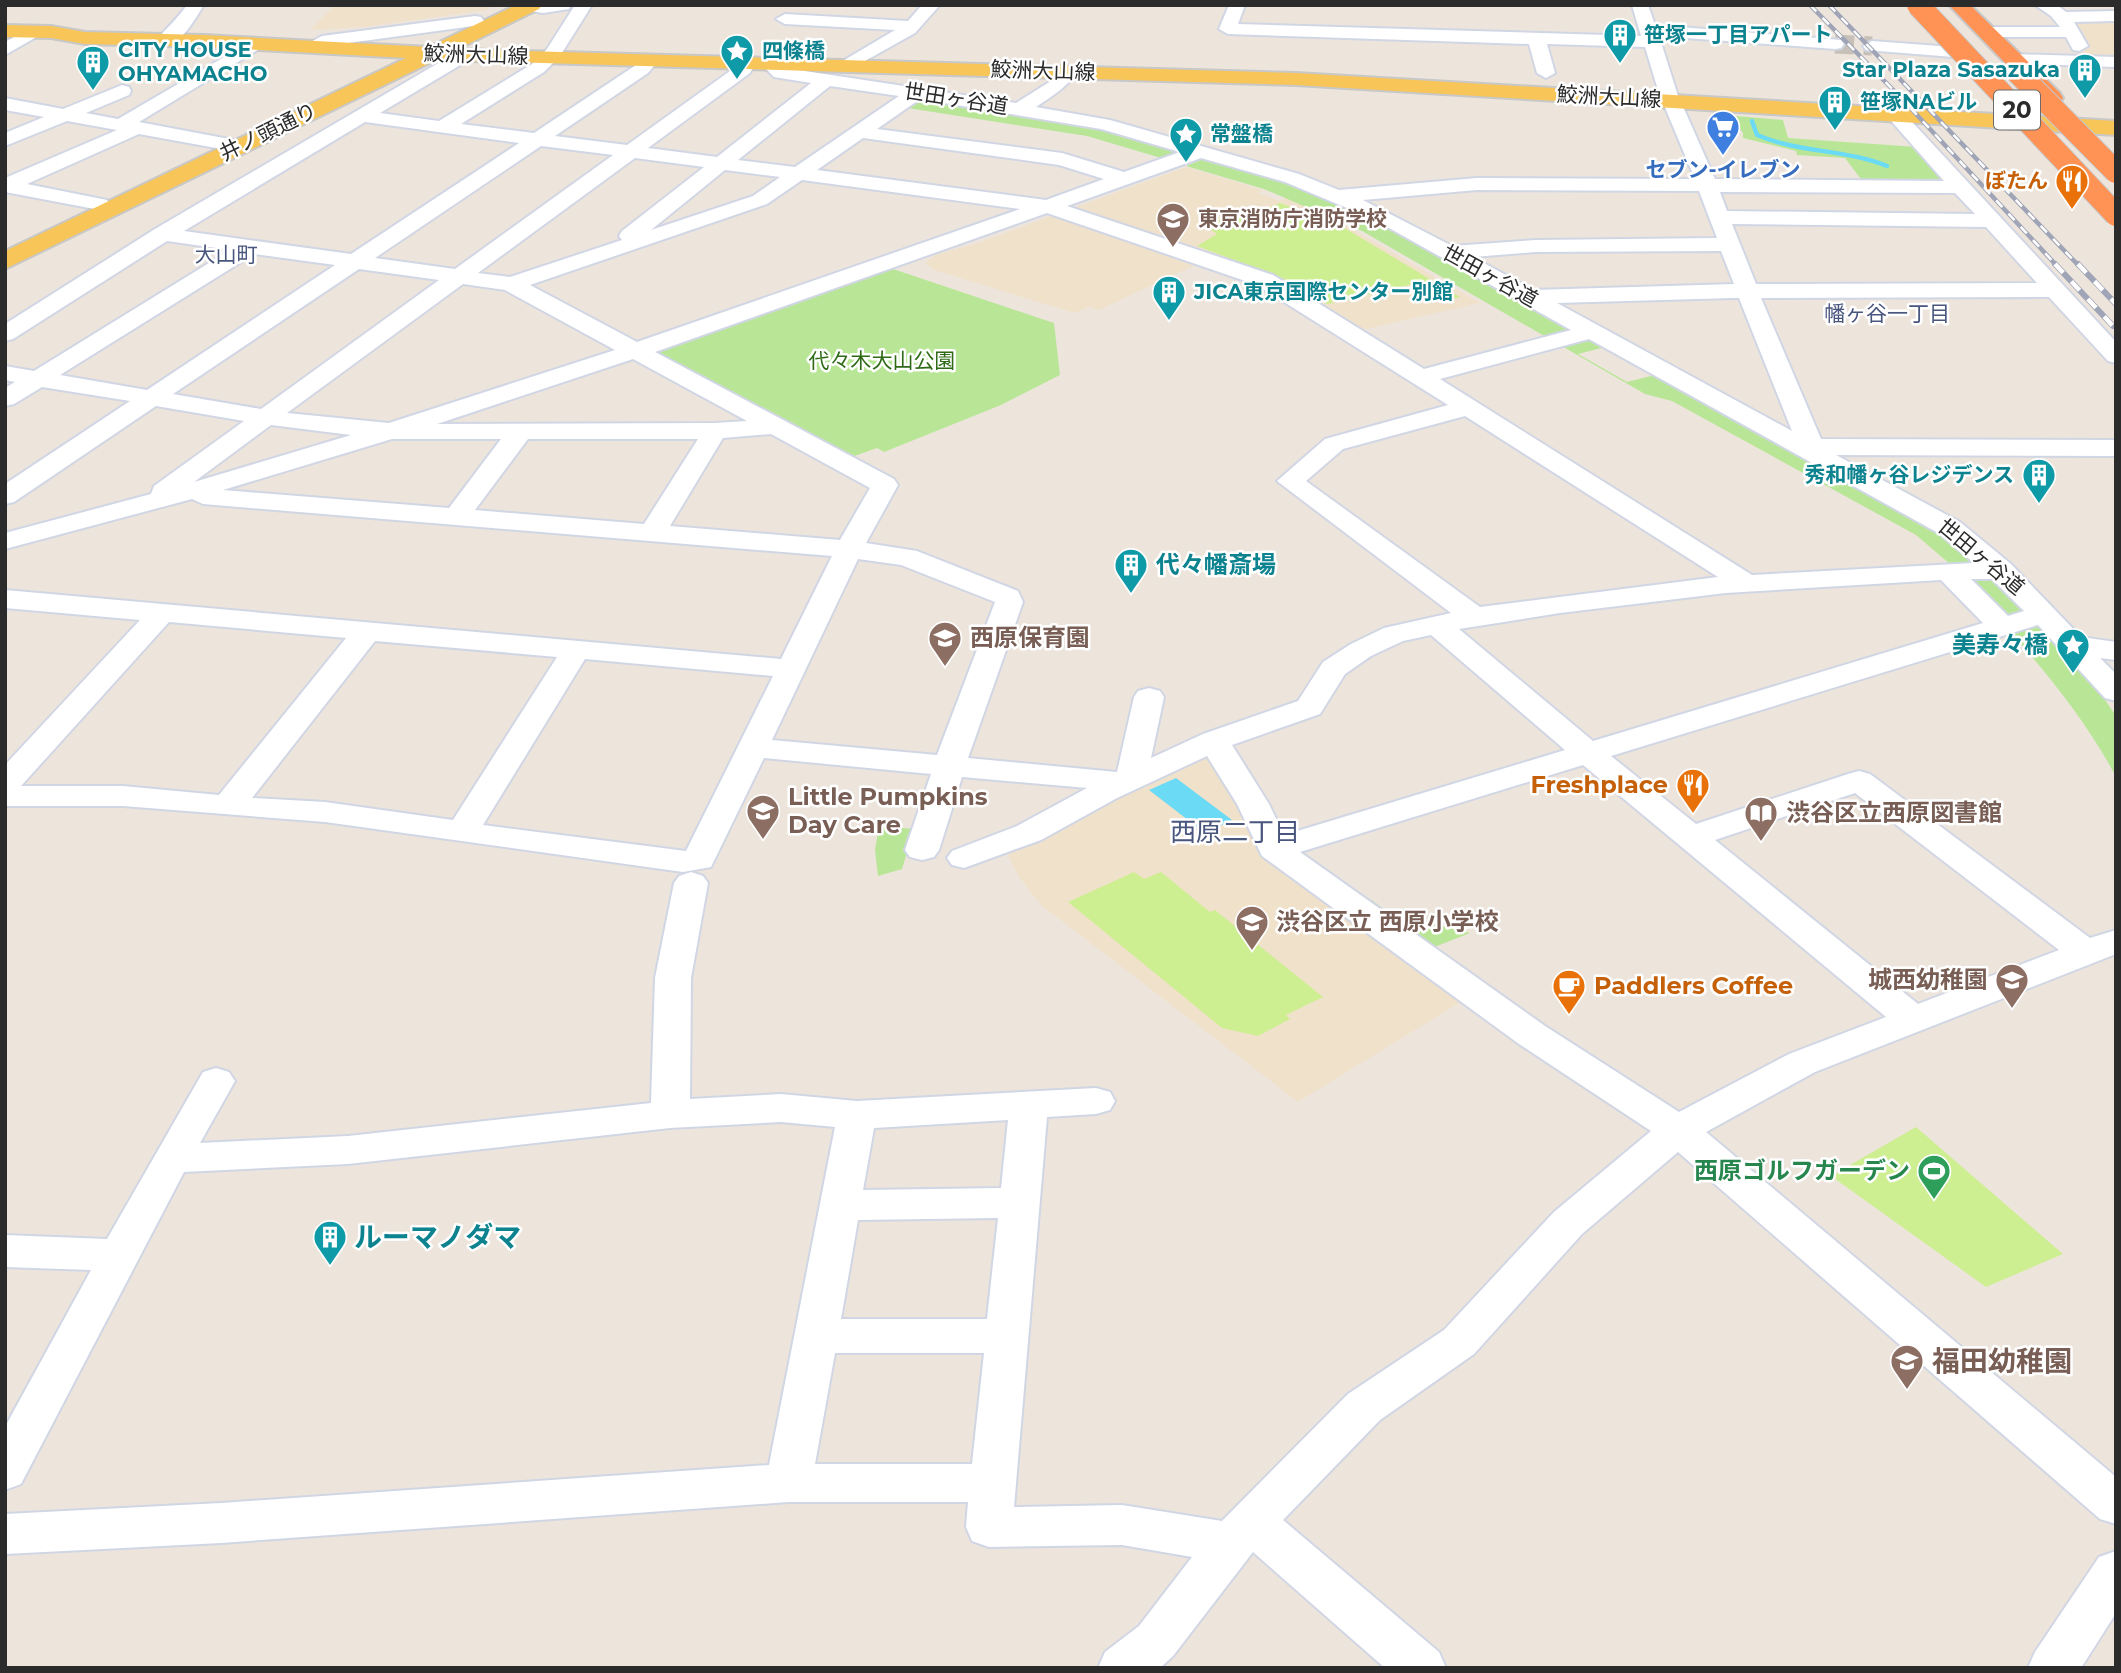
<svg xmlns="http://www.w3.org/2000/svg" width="2121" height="1673" font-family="Montserrat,'Noto Sans JP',sans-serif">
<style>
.education{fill:#f0e1cb}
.green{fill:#b8e696}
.pitch{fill:#ceee92}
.water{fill:#6bdaf4}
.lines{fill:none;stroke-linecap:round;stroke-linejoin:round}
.stream{stroke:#6bdaf4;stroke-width:4.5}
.minor-tunnel{stroke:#c6c0b9;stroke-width:19;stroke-dasharray:19 10;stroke-linecap:butt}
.minor-casing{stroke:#d1d6e4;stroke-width:4}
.major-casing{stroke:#c8c8c8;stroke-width:4}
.highway-casing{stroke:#c8c8c8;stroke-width:4}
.minor{fill:#fff;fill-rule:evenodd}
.major{fill:#f7c558;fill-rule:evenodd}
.highway{fill:#ff9255;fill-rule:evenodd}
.rail-far1-casing{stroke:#9fa4b6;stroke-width:4.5}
.rail-casing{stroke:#9fa4b6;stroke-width:6}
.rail-far1{stroke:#fff;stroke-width:2.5;stroke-dasharray:9;stroke-linecap:butt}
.rail{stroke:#fff;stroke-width:4.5;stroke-dasharray:12;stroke-linecap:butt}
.highway-bridge-casing{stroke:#c8c8c8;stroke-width:24;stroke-linecap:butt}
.highway-bridge{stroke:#ff9255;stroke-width:22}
.labels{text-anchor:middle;stroke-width:5;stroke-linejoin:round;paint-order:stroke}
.far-culture-label{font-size:21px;font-weight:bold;fill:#0d838f;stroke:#fff;text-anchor:start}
.far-street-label{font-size:21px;fill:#2b2b2b;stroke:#fff}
.far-shop-label{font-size:21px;font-weight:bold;fill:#366cbe;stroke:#fff}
.far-food-label{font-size:21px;font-weight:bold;fill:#c56008;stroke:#fff;text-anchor:end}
.far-education-label{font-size:21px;font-weight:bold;fill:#785e54;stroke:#fff;text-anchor:start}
.far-neighbourhood-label{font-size:21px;fill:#49567e;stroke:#fff}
.far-park-label{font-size:21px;fill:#2f6b17;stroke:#fff}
.shield{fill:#fff;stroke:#6b6b6b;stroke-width:2}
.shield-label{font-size:23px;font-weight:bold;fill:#2b2b2b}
.culture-label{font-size:24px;font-weight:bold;fill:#0d838f;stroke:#fff;text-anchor:start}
.education-label{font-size:24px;font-weight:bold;fill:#785e54;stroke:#fff;text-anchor:start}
.food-label{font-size:24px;font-weight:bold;fill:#c56008;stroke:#fff;text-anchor:end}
.leisure-label{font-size:24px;font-weight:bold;fill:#27864d;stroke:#fff;text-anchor:end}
.neighbourhood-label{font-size:26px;fill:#49567e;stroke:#fff}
.near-culture-label{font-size:28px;font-weight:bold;fill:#0d838f;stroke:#fff;text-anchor:start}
.near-education-label{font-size:28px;font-weight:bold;fill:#785e54;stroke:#fff;text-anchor:start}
</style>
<rect width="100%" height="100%" fill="#ede5dc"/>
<path class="education" d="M335,5H495L486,10L363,27L310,30Z
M2116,18V61L2089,59L2066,19Z
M1186,167L1263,190L1258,193L1279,201L1286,198L1338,221L1480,303L1358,331L1210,258L1099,310L1089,307L1074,313L934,270L925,263L935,255L978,243Z
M1207,756L1214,760L1260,849L1464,1000L1298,1102L1041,905L1019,877L1006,851L1193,757Z"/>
<path class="green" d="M924,97L1101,128L1184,151L1171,161L1087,136L901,107Z
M1736,116L1783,120L1788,138L1917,147L1952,186L1867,187L1845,158L1797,155L1796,151L1743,138V133L1734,121Z
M1207,157L1285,180L1336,199L1609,346L1578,354L1627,382L1659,374L1989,562L1950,564L1916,535L1672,401L1645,394L1362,231L1264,189L1186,166Z
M890,268L1054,323L1060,375L1001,405L884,452L877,448L846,459L655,352Z
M1999,573L2103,683L2101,694L2116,716V777C2078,704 2013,632 1955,575Z
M879,826L914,829L902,869L878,876L875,850Z
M1372,900L1390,914L1470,933L1427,950L1365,902Z"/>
<path class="pitch" d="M1280,203L1341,226L1460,297L1447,300L1418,283L1327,304L1287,280L1197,246L1217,234L1207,227L1234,213L1250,215Z
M1134,872L1144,879L1161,872L1210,912L1215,910L1323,997L1286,1015L1290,1019L1258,1036L1222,1028L1068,902Z
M1916,1127L2063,1254L1986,1287L1831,1176Z"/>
<path class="water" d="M1176,778L1232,820L1205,833L1149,790Z"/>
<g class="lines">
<path class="stream" d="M1752,121L1757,135C1799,153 1845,149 1887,166"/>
<path class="minor-tunnel" d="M1835,44L1872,46"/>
<defs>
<path id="minor" d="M187,5H204C194,20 180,49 159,44L156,40C167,28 178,18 187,5Z
M571,5L569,9L543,13L524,10L522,6Z
M575,5H592L560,56L544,72L461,124L534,133L636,65L644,56H656L659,60L648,73L555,136L627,145L737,66L741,59H753L756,63L750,73L648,148L717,157L811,83L774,77L766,69L773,60H785L788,64L785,68L1016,103L1051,81L1062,68L1068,67L1077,72C1066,88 1052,96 1036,107L1110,120L1299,174L1339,190L1477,178L1695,179L1659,93L1645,47L1547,44L1555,73L1546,78L1537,73L1529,44L1228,34L1219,29L1229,5H1245L1238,24L1641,36L1632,5H1648L1655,25L1841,40L1844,44L1841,48L1835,49L1659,36L1677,93L1715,179L1944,181L1885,114L1887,110H1901L2116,342V363L2108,361L2049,297L1761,298L1821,439L2116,440V456L1836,455L1960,522L2011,564L2081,637L2116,642V660L2100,658L2116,674V701L2105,698L2038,625L1611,756L1696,824L1848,774L1859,771L1870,774L2090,938L2116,930V954L1815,1072L1706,1132L2116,1477V1524L2100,1519L1678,1152L1582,1234L1474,1354L1380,1420L1283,1520L1439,1652L1446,1668H1385L1253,1552L1173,1656L1160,1668H1098L1105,1652L1139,1626L1192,1557L1122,1545L989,1547L972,1541L966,1527L968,1502H789L221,1543L5,1554V1514L221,1503L769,1465L835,1127L781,1122L670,1128L348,1164L184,1172L21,1484L5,1490V1427L91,1270L5,1267V1235L107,1239L203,1072L216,1068L229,1072L235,1081L200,1143L348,1136L651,1103L655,978L674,883L679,876L691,872L703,876L708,883L691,978L690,1099L781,1094L857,1101L1096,1088L1110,1092L1115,1101L1110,1110L1096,1114L1047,1117L1014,1507L1122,1505L1222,1521L1348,1394L1444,1330L1554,1212L1651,1131L1519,1044L1262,856L1237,804L1207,756L1117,798L1041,840L964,868L952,865L947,858L952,851L1017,826L1087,788L962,777L939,850L934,857L922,860L910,857L905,850L931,774L764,758L711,867L683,872L325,822L123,806H5V765L140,620L5,608V590L781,659L832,556L203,504L192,499L5,549V533L151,494L154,486L244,421L156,406L14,502L5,504V484L130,401L42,387L14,404L5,406V388L15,382L5,380V366L34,371L230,250L167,241L13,339L5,341V324L155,229L447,58L450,51H462L465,60L462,64L380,113L439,121L532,64L547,49ZM830,86L899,96L795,167L738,160ZM920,99L1101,129L1180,152L1124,172L1062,153L877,129ZM365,122L519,143L351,254L184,231ZM863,138L1059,165L1104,179L1046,200L817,170ZM541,146L613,155L455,269L375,258ZM635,158L704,167L622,231L619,236L622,240L510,277L478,273ZM1201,158L1285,182L1373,219L1571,330L1424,369L1273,275L1067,206ZM725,170L780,177L753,196L651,230ZM802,180L1020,209L637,342L530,285L767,204ZM1477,190L1699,191L1717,238L1536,240L1452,246L1363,200ZM1720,192L1955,193L1975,214L1727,211ZM1047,213L1257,285L1448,405L1325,439L1277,481L1451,613L1384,628L1351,644L1323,662L1298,701L1203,734L1151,758L1164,697L1160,691L1149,688L1138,691L1134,697L1117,772L968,758L1023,602L1018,591L917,551L866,543L898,485L894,479L655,352ZM1732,224L1986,227L2037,283L1756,284ZM1721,251L1734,284L1533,290L1473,257L1536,252ZM254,254L335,265L147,390L60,375ZM359,269L439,280L261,409L173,394ZM463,284L505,290L615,350L389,423L287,413ZM1733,298H1739L1792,431L1557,303ZM1589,339L1940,534L1974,563L1752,575L1440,379ZM633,359L747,421L715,423L437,424ZM1465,416L1718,577L1480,607L1306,481L1343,449ZM271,425L351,435L194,482ZM771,434L870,488L840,540L670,526L723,438ZM392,439H501L449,508L223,490ZM528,439H698L644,524L475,510ZM858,559L901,565L995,602L937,755L772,740ZM1971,579H1992L2024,611L2008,616ZM1941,580L1983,623L1593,741L1459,629L1560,613L1726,593ZM169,622L346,638L219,795L123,786H21ZM1431,635L1565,750L1284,835L1269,804L1232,745L1320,714L1345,674L1371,656L1403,641ZM375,641L557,657L453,820L325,802L252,798ZM585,659L773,676L686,851L483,825ZM1583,765L1886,1017L1789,1054L1679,1112L1545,1026L1300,852ZM1855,793L2059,950L1918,1004L1715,840ZM1008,1120L1001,1188L863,1190L874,1128ZM998,1218L987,1319H841L858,1220ZM835,1353H984L972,1464H815Z
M922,5H940L915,33L847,71L838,66L841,62L895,30L785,24L776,19L785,14L908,21Z
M2035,5H2057L2066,12L2116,11V21L2074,22L2088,46L2079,51L2073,50L2066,37H1985L1976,32L1985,27H2060L2051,16Z
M475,16L481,17L484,21L481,25L326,46L310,52L301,47L322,36Z
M34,26L40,27L43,31L40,35L5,55V42Z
M255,39L261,40L264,44L261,48L139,122L245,142L248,146L245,150L238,152L139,134L27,184L107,200L110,204L107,208L100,210L5,192V178L117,130L67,121L5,146V133L44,117L5,110V98L63,109L122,85L129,87L131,91L129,95L86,113L118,119Z
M1872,41L1953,47L1962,52L1953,57L1866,50L1863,46Z
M2012,54L2116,57V67L2006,63L2003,59Z
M2116,1551V1613L2081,1668H2028L2035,1652L2099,1557Z"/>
<path id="major" d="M516,5H542L539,9L458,49L1296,73L2116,121V135L1296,85L436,60L5,269V251L406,58L204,47L85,44L51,38L5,37V25L51,26L85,32L204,35L429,47Z"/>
<path id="highway" d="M1949,5H1970L2060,93L2063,98L2060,103H2044Z"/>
</defs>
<use href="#minor" class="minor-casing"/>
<use href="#major" class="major-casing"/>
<use href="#highway" class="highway-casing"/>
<use href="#minor" class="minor"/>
<use href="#major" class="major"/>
<use href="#highway" class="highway"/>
<defs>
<path id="rail-far1" d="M1810,5L1904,101L2057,266
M1829,5L2079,266"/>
<path id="rail" d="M2055,264L2113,326
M2078,264L2116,304"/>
</defs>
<use href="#rail-far1" class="rail-far1-casing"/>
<use href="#rail" class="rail-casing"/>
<use href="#rail-far1" class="rail-far1"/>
<use href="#rail" class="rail"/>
<defs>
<path id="highway-bridge" d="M1918,5L2116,215
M2017,72L2116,172"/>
</defs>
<use href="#highway-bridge" class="highway-bridge-casing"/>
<use href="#highway-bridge" class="highway-bridge"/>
</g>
<defs>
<symbol id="building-pin" viewBox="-11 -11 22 30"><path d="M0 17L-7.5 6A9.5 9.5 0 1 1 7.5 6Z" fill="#0f9aa8" stroke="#fff"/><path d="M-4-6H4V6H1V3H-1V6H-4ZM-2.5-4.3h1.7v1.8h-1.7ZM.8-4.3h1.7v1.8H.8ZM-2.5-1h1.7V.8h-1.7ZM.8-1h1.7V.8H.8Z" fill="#fff"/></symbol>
<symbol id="sight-pin" viewBox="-11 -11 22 30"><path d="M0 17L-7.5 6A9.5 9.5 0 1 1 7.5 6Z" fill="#0f9aa8" stroke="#fff"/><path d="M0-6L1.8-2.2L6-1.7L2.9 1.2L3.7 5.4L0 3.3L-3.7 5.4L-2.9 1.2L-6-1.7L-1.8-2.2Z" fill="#fff"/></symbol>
<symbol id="supermarket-pin" viewBox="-11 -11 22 30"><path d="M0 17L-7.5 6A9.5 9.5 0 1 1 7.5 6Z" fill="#3f7fe0" stroke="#fff"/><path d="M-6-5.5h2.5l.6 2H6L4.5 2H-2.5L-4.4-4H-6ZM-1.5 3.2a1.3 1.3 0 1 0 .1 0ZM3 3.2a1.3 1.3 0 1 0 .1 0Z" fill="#fff"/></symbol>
<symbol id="restaurant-pin" viewBox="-11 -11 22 30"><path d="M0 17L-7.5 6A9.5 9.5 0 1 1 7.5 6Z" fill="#e8710a" stroke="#fff"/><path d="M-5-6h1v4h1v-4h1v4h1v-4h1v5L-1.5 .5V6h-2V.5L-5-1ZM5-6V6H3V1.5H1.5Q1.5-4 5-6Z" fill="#fff"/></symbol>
<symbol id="university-pin" viewBox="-11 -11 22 30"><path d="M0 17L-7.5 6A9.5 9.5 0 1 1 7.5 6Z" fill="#8d6e63" stroke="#fff"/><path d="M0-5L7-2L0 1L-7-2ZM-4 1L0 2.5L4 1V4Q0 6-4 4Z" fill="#fff"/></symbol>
<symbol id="school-pin" viewBox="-11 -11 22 30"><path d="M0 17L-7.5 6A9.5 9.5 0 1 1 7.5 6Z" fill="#8d6e63" stroke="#fff"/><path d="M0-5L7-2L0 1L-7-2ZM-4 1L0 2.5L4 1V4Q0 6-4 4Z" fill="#fff"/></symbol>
<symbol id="library-pin" viewBox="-11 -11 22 30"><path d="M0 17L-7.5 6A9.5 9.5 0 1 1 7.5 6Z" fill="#8d6e63" stroke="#fff"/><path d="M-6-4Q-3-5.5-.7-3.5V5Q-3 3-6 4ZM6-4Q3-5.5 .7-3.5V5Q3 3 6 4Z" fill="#fff"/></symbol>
<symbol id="cafe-pin" viewBox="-11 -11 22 30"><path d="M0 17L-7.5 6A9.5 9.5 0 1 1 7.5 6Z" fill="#e8710a" stroke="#fff"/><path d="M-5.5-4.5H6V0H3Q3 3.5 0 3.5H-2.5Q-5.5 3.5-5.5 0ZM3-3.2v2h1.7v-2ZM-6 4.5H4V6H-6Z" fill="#fff"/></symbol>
<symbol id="stadium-pin" viewBox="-11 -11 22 30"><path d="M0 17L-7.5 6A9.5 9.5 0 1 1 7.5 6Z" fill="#2e9e5b" stroke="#fff"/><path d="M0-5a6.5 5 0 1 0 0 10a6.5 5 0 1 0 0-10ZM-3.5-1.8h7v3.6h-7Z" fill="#fff"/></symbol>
</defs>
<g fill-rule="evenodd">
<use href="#building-pin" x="1601" y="16" width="38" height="52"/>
<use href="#sight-pin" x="718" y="32" width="38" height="52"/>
<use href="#building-pin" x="74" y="43" width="38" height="52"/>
<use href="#building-pin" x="2066" y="51" width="38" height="52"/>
<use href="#building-pin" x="1816" y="83" width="38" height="52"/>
<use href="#supermarket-pin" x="1704" y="108" width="38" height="52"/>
<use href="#sight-pin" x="1167" y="115" width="38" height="52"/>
<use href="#restaurant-pin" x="2053" y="162" width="38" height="52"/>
<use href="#university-pin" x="1154" y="200" width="38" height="52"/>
<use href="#building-pin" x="1150" y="273" width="38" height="52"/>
<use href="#building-pin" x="2020" y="456" width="38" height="52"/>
<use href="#building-pin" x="1112" y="546" width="38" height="52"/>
<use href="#school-pin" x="926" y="619" width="38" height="52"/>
<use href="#sight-pin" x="2054" y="626" width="38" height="52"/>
<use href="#restaurant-pin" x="1674" y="766" width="38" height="52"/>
<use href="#school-pin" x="744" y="792" width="38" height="52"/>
<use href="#library-pin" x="1742" y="794" width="38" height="52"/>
<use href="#school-pin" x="1233" y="903" width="38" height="52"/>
<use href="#school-pin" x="1993" y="961" width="38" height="52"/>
<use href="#cafe-pin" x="1550" y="967" width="38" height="52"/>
<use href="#stadium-pin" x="1915" y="1152" width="38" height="52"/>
<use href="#building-pin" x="311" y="1218" width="38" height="52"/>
<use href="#school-pin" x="1888" y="1342" width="38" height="52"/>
</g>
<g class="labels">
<g class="far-culture-label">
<text x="1644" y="42">笹塚一丁目アパート</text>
<text x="118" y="57">CITY HOUSE<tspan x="118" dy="24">OHYAMACHO</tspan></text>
<text x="762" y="58">四條橋</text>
<text x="2060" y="77" text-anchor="end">Star Plaza Sasazuka</text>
<text x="1860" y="109">笹塚NAビル</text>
<text x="1210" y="141">常盤橋</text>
<text x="1194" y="299">JICA東京国際センター別館</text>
<text x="2014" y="482" text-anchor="end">秀和幡ヶ谷レジデンス</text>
</g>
<g class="far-street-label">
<text transform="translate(476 55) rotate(2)" y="7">鮫洲大山線</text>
<text transform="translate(1043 71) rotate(2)" y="7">鮫洲大山線</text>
<text transform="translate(1609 97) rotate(3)" y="7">鮫洲大山線</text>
<text transform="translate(956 99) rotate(9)" y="7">世田ヶ谷道</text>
<text transform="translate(268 132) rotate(-26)" y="7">井ノ頭通り</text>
<text transform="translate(1490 276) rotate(29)" y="7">世田ヶ谷道</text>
<text transform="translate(1981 557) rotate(40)" y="7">世田ヶ谷道</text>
</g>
<g class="far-shop-label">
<text x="1723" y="177">セブン-イレブン</text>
</g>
<g class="far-food-label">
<text x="2048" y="188">ぼたん</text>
</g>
<g class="far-education-label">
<text x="1198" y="226">東京消防庁消防学校</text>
</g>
<g class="far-neighbourhood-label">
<text x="226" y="262">大山町</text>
<text x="1887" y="321">幡ヶ谷一丁目</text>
</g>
<g class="far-park-label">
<text x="882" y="368">代々木大山公園</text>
</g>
<rect class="shield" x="1994" y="90.5" width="46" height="39" rx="5"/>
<g class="shield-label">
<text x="2017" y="118">20</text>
</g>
<g class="culture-label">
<text x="1156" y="573">代々幡斎場</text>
<text x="2048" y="653" text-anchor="end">美寿々橋</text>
</g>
<g class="education-label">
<text x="970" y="646">西原保育園</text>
<text x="788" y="805">Little Pumpkins<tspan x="788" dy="28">Day Care</tspan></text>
<text x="1786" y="821">渋谷区立西原図書館</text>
<text x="1276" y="930">渋谷区立 西原小学校</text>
<text x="1988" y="988" text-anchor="end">城西幼稚園</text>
</g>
<g class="food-label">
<text x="1668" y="793">Freshplace</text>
<text x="1594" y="994" text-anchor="start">Paddlers Coffee</text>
</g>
<g class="leisure-label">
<text x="1910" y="1179">西原ゴルフガーデン</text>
</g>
<g class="neighbourhood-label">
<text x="1235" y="841">西原二丁目</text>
</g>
<g class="near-culture-label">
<text x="354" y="1247">ルーマノダマ</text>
</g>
<g class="near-education-label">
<text x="1932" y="1371">福田幼稚園</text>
</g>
</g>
<rect width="2121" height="1673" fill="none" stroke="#2b2b2b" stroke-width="14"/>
</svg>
